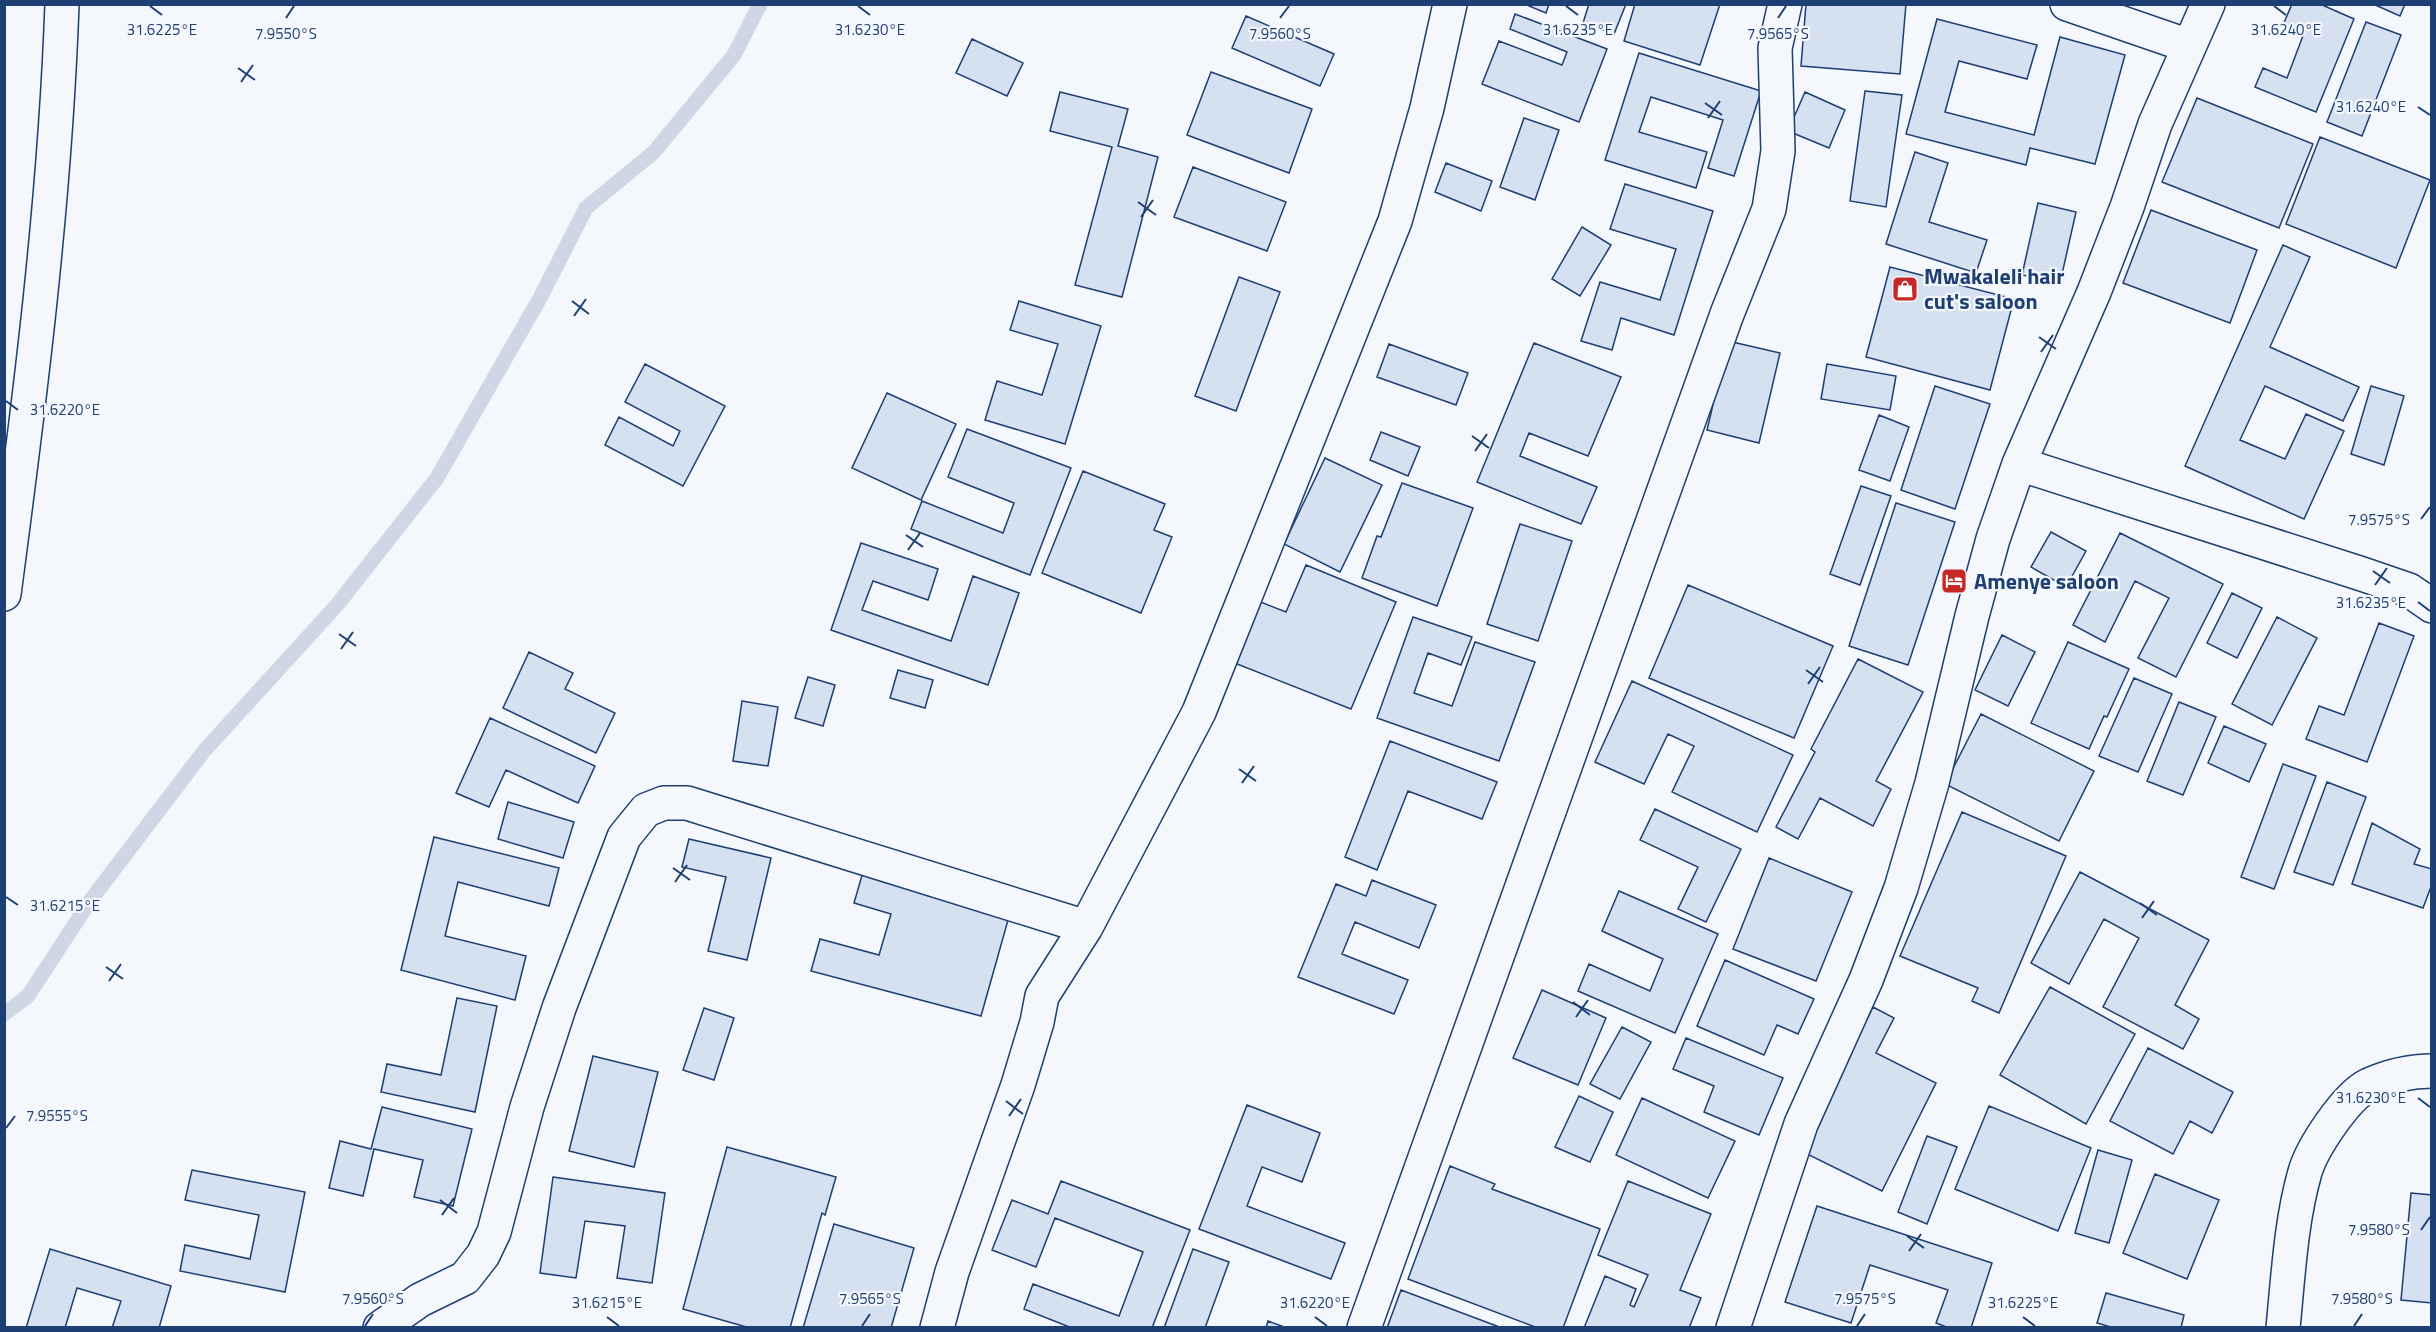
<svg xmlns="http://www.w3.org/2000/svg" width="2436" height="1332" font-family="'Titillium Web',sans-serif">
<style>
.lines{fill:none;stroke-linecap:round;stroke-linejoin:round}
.stream{stroke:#cfd7e4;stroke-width:15}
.building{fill:#d5e0f0;stroke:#1d3f73;stroke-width:1.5}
.minor-casing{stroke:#1d3f73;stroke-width:36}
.minor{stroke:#f4f7fb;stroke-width:33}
.ticks{fill:none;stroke:#1d3f73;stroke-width:2}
.labels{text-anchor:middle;stroke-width:4.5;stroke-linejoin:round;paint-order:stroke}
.poi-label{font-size:22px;font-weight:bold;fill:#1d3f73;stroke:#f4f7fb;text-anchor:start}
.ticks-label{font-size:15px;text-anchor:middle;fill:#1d3f73;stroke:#f4f7fb;stroke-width:4.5;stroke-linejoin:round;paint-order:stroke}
</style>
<rect width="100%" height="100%" fill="#f4f7fb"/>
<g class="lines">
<path class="stream" d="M4,1014L28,996L90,901L204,751L337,605L437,478L540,298L586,208L654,152L734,55L760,4"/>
</g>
<path class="building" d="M1524,4H1549L1546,13Z
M1589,4H1626L1614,34L1583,23Z
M1635,4H1720L1700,65L1624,41Z
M1806,4H1906L1900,74L1801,66Z
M2292,4H2320L2354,19L2316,112L2255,87L2263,68L2287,78L2304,33L2283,25Z
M2373,4H2405L2400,16Z
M1515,14L1607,49L1579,122L1482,84L1499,41L1562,65L1567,52L1510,29Z
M1246,16L1334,54L1320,86L1232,48Z
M1937,19L2037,45L2027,79L1959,61L1945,112L2034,135L2060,37L2125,55L2095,164L2030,148L2026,165L1906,134Z
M2366,22L2401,35L2362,136L2327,122Z
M972,39L1023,63L1007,96L956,73Z
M1639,53L1761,91L1734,176L1708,168L1723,120L1651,97L1639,132L1707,152L1696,188L1605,160Z
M1211,72L1312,109L1289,173L1187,135Z
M1865,91L1902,95L1886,207L1850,201Z
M1060,92L1128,109L1118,146L1158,157L1122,297L1075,285L1112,147L1050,131Z
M1805,92L1845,110L1829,148L1788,131Z
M2197,98L2313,144L2279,228L2162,182Z
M1524,118L1559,130L1535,200L1500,187Z
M2320,137L2430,180L2396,268L2286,224Z
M1915,152L1948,163L1929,222L1987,240L1976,273L1886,244Z
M1446,163L1492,181L1481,211L1435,192Z
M1193,167L1286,202L1267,251L1174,217Z
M1625,184L1713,211L1674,335L1621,318L1612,350L1581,341L1600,282L1660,300L1676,249L1610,229Z
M2038,203L2076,212L2060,283L2022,275Z
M2151,210L2257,250L2230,323L2123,283Z
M1582,227L1611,245L1580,296L1552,279Z
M2283,245L2310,257L2270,347L2359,387L2343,421L2265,386L2240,440L2285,459L2306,414L2344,431L2304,519L2185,466Z
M1890,267L2014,299L1990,390L1866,357Z
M1239,277L1280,292L1236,411L1195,396Z
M1019,301L1101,326L1065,444L985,420L997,381L1042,395L1058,344L1010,330Z
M1728,341L1780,353L1759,443L1707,430Z
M1534,343L1621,377L1588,456L1529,433L1520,456L1597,487L1581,524L1477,482Z
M1389,344L1468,373L1456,405L1377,377Z
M645,364L725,406L683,486L605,445L619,417L673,446L680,431L625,402Z
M1827,364L1896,376L1890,410L1821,399Z
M1935,386L1990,404L1955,509L1901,490Z
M2371,386L2404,396L2384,465L2351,454Z
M887,393L956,424L921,500L852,468Z
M1879,415L1909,427L1890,481L1859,470Z
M967,429L1071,468L1030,575L911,529L922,501L1003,533L1014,503L948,477Z
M1381,432L1420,447L1408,476L1370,460Z
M1325,458L1382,485L1340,572L1284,544Z
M1083,471L1165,504L1154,530L1172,537L1141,613L1042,573Z
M1402,483L1473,508L1437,606L1362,578L1377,536L1381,537Z
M1861,486L1891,496L1860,585L1830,574Z
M1896,503L1955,522L1908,665L1849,646Z
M1520,524L1572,541L1538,641L1487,624Z
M2051,532L2086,551L2066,587L2031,567Z
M2120,533L2223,584L2176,677L2138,658L2169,598L2135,581L2105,642L2073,625Z
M861,543L938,569L928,600L873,581L862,610L951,641L973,576L1019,593L988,685L831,630Z
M1306,565L1396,602L1351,709L1227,660L1253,599L1286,612Z
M1688,585L1833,646L1794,738L1649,678Z
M2232,593L2262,608L2237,658L2207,643Z
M1413,617L1472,637L1461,665L1428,653L1414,693L1452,706L1475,642L1535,662L1499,761L1377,718Z
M2277,617L2317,638L2272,725L2232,704Z
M2379,623L2414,636L2367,762L2306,739L2319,706L2344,715Z
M2002,635L2035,652L2008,706L1975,690Z
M2068,642L2129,669L2107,717L2104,716L2089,749L2031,723Z
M529,652L573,673L565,689L615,713L596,753L503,708Z
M1858,659L1923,692L1876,781L1891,789L1873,826L1820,798L1798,839L1776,827L1815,752L1811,749Z
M898,670L933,680L925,708L890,698Z
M808,677L835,685L823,726L795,718Z
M2134,678L2172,694L2138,772L2099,756Z
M1632,681L1793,755L1757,832L1672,792L1694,746L1668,734L1644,784L1595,762Z
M742,701L778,707L768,766L733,761Z
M2179,702L2216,717L2183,795L2147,781Z
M1981,714L2094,771L2059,841L1945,784Z
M490,718L595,766L578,803L506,770L489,807L456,793Z
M2224,726L2266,744L2249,782L2208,763Z
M1390,741L1497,782L1482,819L1408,791L1377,870L1345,857Z
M2283,764L2316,776L2274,889L2241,877Z
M2327,782L2366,797L2333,885L2294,872Z
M508,802L574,822L563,858L498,839Z
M1655,809L1741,849L1706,922L1678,909L1698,867L1640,840Z
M1962,812L2066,856L1999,1013L1972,1001L1978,988L1900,956Z
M2372,823L2420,849L2414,864L2432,869V884L2423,908L2352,884Z
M434,837L559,868L549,906L458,882L445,936L526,956L515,1000L401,970Z
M689,839L771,858L747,960L708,951L726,877L682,867Z
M1769,858L1852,892L1816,981L1733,949Z
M863,872L1010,913L981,1016L811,971L820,939L879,955L891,914L854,903Z
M2080,872L2209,940L2175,1005L2199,1019L2183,1049L2103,1007L2139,938L2104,919L2069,984L2031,963Z
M1372,880L1436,905L1419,948L1355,922L1342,954L1408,980L1394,1014L1298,977L1336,884L1366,896Z
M1619,891L1718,934L1675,1033L1578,991L1589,964L1650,991L1663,959L1602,931Z
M1725,960L1814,999L1798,1034L1777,1025L1764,1055L1697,1026Z
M2050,987L2135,1034L2086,1124L2000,1075Z
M1542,990L1606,1018L1578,1085L1513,1058Z
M457,998L497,1006L475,1112L381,1092L387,1064L441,1075Z
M1873,1007L1894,1018L1876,1053L1936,1083L1882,1191L1801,1151Z
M704,1008L734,1018L714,1080L683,1070Z
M1622,1027L1651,1042L1620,1099L1590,1084Z
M1686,1038L1783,1078L1759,1135L1704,1112L1714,1086L1673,1069Z
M2148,1048L2233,1092L2212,1133L2190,1121L2173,1154L2110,1121Z
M593,1056L658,1072L634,1167L569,1151Z
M1579,1096L1613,1112L1590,1162L1555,1147Z
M1642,1098L1735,1141L1708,1198L1616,1155Z
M1247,1105L1320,1133L1302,1182L1262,1167L1247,1206L1345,1243L1331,1279L1199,1229Z
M1989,1106L2091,1148L2058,1231L1955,1189Z
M382,1107L472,1129L453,1206L414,1197L423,1160L374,1149L363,1196L329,1188L340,1141L371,1149Z
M1927,1136L1957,1147L1927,1224L1898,1212Z
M727,1147L836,1177L825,1215L822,1213L790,1328H750L683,1309Z
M2098,1150L2132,1160L2109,1243L2075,1233Z
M1450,1166L1495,1184L1492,1189L1600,1229L1563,1328H1538L1408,1279Z
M192,1170L305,1192L285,1292L180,1271L185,1245L250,1259L259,1215L185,1200Z
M2155,1174L2219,1200L2187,1279L2123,1253Z
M553,1177L665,1193L652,1283L617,1278L625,1226L585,1221L576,1278L540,1273Z
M1061,1181L1190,1230L1152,1328H1072L1024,1309L1033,1284L1119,1316L1143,1252L1055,1218L1036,1267L992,1250L1012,1200L1048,1214Z
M1628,1181L1711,1214L1680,1290L1701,1298L1689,1328H1584L1605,1276L1636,1289L1630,1305L1634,1307L1648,1275L1598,1255Z
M2411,1193L2432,1195V1303L2401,1300Z
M1817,1206L1992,1263L1971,1328H1949L1936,1323L1948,1290L1870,1265L1851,1323L1785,1302Z
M834,1224L914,1248L891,1328H803Z
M50,1249L171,1286L159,1328H112L121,1301L77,1288L65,1328H26Z
M1193,1249L1229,1262L1205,1328H1164Z
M1401,1290L1502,1328H1387Z
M2106,1293L2184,1315L2181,1328H2114L2097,1323Z
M1268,1321L1287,1328H1266Z"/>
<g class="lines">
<defs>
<path id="minor" d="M2067,4L2189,46
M2019,464L2362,574L2409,590L2432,606
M4,594C30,398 55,202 62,4
M380,1328L420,1300L465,1278L483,1255L494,1232L527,1107L559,1008L624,837L646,810L664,803H687L1086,927
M937,1328L952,1272L1018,1085L1037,1022L1042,996L1086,927L1199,712L1395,221L1427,108L1450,4
M1364,1328L1727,314L1769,209L1778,151L1775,48L1785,4
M1733,1328L1801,1124L1866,980L1901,888L1932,783L1972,616L1993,539L2019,464L2094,292L2127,207L2155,124L2208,4
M2283,1328C2288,1278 2291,1220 2305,1172C2312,1148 2346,1096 2369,1085C2389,1076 2410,1071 2432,1071"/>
</defs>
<use href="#minor" class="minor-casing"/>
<use href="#minor" class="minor"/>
</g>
<path class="ticks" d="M150,6L162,15M858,6L870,15M1566,6L1578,15M2274,6L2286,15M286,18L294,6M1280,18L1289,6M1778,18L1786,6M238,68L255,80M241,82L253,65M1705,103L1722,115M2418,107L2430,115M1708,118L1720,101M1138,202L1156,215M1141,217L1153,200M572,301L589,314M574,316L586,299M2039,337L2056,349M2041,352L2053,335M6,401L18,410M1472,436L1489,448M1475,451L1487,434M2421,519L2430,507M906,535L923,547M908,550L920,533M2373,571L2390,583M2375,585L2387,568M2418,602L2430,611M339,634L356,646M341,649L353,632M1806,670L1823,682M1808,684L1820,667M1239,769L1256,781M1242,783L1254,766M673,868L690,880M675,882L687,865M6,897L18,905M2140,903L2157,915M2142,918L2154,901M106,967L123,979M109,981L121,964M1573,1002L1590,1015M1576,1017L1588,1000M2418,1098L2430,1107M1006,1101L1023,1114M1009,1116L1021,1099M6,1128L15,1116M440,1200L457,1213M442,1215L454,1198M2421,1230L2430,1217M1907,1236L1924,1248M1909,1251L1921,1234M607,1317L619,1326M1315,1317L1327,1326M2023,1317L2035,1326M365,1326L373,1314M862,1326L870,1314M1857,1326L1865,1314M2354,1326L2362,1314"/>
<defs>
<symbol id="shop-square" viewBox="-11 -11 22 22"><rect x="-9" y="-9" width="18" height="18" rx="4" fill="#c62828" stroke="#f4f7fb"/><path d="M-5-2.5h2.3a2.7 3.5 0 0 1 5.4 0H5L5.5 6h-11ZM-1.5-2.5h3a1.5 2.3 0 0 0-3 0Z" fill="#fff"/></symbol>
<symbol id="hotel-square" viewBox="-11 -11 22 22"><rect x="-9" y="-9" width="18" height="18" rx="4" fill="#c62828" stroke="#f4f7fb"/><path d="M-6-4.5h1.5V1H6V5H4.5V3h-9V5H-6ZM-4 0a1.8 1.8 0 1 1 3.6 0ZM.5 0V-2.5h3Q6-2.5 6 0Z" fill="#fff"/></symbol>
</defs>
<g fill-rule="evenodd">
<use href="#shop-square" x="1890" y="274" width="30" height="30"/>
<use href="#hotel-square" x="1939" y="566" width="30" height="30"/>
</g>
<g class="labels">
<g class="poi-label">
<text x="1924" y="284">Mwakaleli hair<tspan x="1924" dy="25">cut's saloon</tspan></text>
<text x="1974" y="589">Amenye saloon</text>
</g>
</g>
<g class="ticks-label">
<text x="162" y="35">31.6225°E</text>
<text x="870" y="35">31.6230°E</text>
<text x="1578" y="35">31.6235°E</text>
<text x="2286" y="35">31.6240°E</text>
<text x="286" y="39">7.9550°S</text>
<text x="1280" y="39">7.9560°S</text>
<text x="1778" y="39">7.9565°S</text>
<text x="2371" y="112">31.6240°E</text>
<text x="65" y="415">31.6220°E</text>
<text x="2379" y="525">7.9575°S</text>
<text x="2371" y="608">31.6235°E</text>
<text x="65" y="911">31.6215°E</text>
<text x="2371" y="1103">31.6230°E</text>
<text x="57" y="1121">7.9555°S</text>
<text x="2379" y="1235">7.9580°S</text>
<text x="373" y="1304">7.9560°S</text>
<text x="870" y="1304">7.9565°S</text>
<text x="1865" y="1304">7.9575°S</text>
<text x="2362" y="1304">7.9580°S</text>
<text x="607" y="1308">31.6215°E</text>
<text x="1315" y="1308">31.6220°E</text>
<text x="2023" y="1308">31.6225°E</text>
</g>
<rect width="2436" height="1332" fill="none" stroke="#1d3f73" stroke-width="12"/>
</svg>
